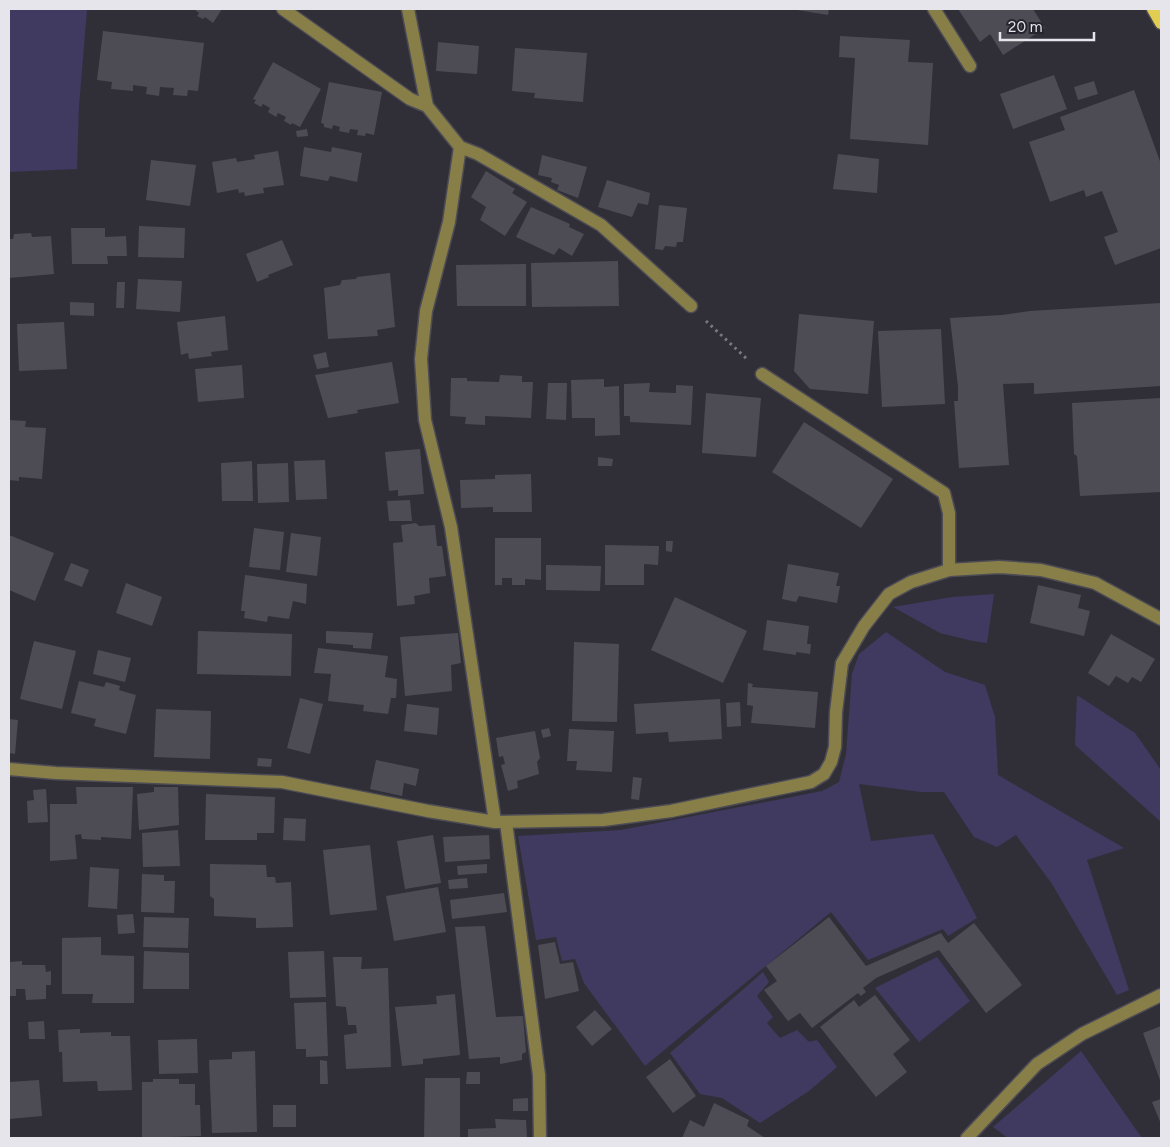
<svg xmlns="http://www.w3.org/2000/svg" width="1170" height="1147" font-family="Figtree,sans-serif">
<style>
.green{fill:#403960}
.building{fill:#4d4c55}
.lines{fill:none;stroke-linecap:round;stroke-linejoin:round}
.minor-casing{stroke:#4d4c55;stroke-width:15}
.major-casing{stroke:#4d4c55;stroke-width:15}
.path{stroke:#797981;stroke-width:3;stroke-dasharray:2.5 4;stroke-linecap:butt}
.minor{stroke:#887f48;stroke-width:12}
.major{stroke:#e1cd51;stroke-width:12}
</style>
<rect width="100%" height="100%" fill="#302f38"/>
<path class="green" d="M9,9L87,10L79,106L77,169L9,172Z
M994,594L987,643L973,641L940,633L893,607L952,597Z
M886,632L945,672L985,685L995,717L998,775L1124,848L1087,860L1129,990L1117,995L1052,884L1016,835L997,847L974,837L944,792H921L859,784L871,841L933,834L977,918L948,936L943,929L868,960L831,912L645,1066L584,983L575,959L562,961L556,937L536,940L518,836L621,830L822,791L839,782L846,754L852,674L859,654Z
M1077,695L1135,733L1161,770V822L1075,745Z
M937,957L970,1001L919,1042L875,988Z
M763,972L769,982L757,996L773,1017L767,1023L780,1038L797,1030L809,1042L817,1040L837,1067L809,1091L760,1123L722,1098L700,1094L670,1053Z
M1081,1051L1142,1138H1008L993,1127Z"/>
<path class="building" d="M194,9H222L213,23L205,17L203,19L197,16L199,13Z
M791,9H829L828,15Z
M958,9H1033L1045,28L1003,55L990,34L980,42Z
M103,31L204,43L198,91L188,90L187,96L173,95L174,88L160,87L159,96L146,94L147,87L133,85V91L111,89L112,82L97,80Z
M840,36L910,40L908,62L933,63L928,145L850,139L855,58L839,57Z
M438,42L479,46L477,74L436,71Z
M515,48L587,53L583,102L534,98L535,93L512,91Z
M273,62L321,89L300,127L292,123L291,125L284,121L286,117L278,113L276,117L268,112L270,108L263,104L261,107L254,103L256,100L253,99Z
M1054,75L1067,109L1013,129L1000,94Z
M1094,81L1098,94L1078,100L1074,87Z
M329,82L382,92L374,135L366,133L365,136L357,135L358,130L350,129L349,133L339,131L340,127L333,125L332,129L324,127V124L321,123Z
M1134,90L1161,164V248L1115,265L1104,237L1118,232L1102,191L1086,197L1084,190L1050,202L1029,142L1065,130L1060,117Z
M307,129L308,136L297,137L296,131Z
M304,147L331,152L332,147L362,153L357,182L330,176L328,181L300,176Z
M278,151L284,185L263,188L264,193L245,196L244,192L239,193L238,189L217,193L212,162L236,158L237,162L255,159L254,155Z
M838,154L879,159L877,193L833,189Z
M542,155L587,167L578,198L557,190L559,185L551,182L552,178L538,175Z
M151,160L196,165L190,206L146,200Z
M486,171L515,189L512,193L527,202L505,236L480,220L486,207L471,197Z
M607,180L650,193L648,205L638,203L632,217L598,207Z
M659,205L687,208L683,242H677L676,247L665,246L663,250L655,249Z
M531,207L570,224L569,227L584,234L572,256L559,248L554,255L516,237Z
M139,226L185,228L184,258L138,257Z
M71,228H105V237L126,236L127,256H107L108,264H72Z
M31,233L32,237L51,236L54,274L9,278V239H13L14,234Z
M282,240L293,265L268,275L269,277L257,282L246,254Z
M618,261L619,306L532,307L531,263Z
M526,264V306H457L456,265Z
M390,273L395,327L377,330L378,336L328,339L324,288L340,285L342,280L356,279L357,277Z
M138,279L182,281L180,312L136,309Z
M117,282H125L124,308H116Z
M70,302L94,303V316L70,315Z
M1161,303V386L1034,394V383L1003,384L1009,465L959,468L954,401H958V387L950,318L1002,315L1030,311Z
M799,314L874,321L868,394L810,389L794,371Z
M225,316L228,350L211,352L212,356L189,359L188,353L181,355L177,322Z
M64,322L67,369L19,371L17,324Z
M941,329L945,404L882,407L878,331Z
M326,352L329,367L317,369L313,355Z
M392,362L399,403L357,410L358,413L328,418L315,375Z
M242,365L244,398L198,402L195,369Z
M500,375L522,376V382H533L531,418L485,416V425L465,424L466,417L450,416L451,378H467V381L499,382Z
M604,379V387L619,386L620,435L595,436V418H572L571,380Z
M548,383H567L566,420L546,419Z
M650,383L649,392L676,393V385L693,386L691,425L630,422V416H624V384Z
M706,393L761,398L756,457L702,453Z
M1161,398V492L1080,496L1077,456L1074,454L1072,403Z
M9,420L26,421L25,427L46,428L42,479L19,477V481L9,480Z
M804,422L893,479L861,528L772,472Z
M420,449L424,494L398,496V490L389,491L385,452Z
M598,457L613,459L612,466H598Z
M325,460L327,499L296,500L294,461Z
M252,461L253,501H222L221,463Z
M288,463L289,502L258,503L257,464Z
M531,474L532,512H493V507L461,508L460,480L495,479V475Z
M410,500L412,521H389L387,501Z
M416,523L419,526L435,525L437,546H442L446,576L429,578L430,593L414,596L415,604L397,606L393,543L403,542L401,525Z
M254,528L284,532L280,570L249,567Z
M291,533L321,537L317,576L286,572Z
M9,535L54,553L35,601L9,590Z
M495,538H541V580L525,579V585H512V578H502V585H495Z
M666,541H673L672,552L666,551Z
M605,545L659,546L658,565L644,564V585H605Z
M71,563L89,570L82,587L64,580Z
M788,564L839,573L836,586H840L837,603L799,596L796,602L782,599Z
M546,565L601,566L600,591L546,590Z
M245,575L307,584L306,604L293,601L289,619L268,616L267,622L244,618L245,611H241Z
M126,583L162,597L152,626L116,613Z
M1038,585L1081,595L1078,608L1090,611L1084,636L1030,623Z
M675,597L747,631L723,683L651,650Z
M767,620L809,626L807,644H811L810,654L796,652V655L763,650Z
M198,631L292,634L291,676L197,674Z
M326,631L373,633L371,649L353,648V645L326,643Z
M458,633L461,663L451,665L452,691L405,696L400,637Z
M1111,634L1155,659L1141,682L1132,677L1128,683L1116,676L1109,686L1088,673Z
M34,641L76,651L62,709L20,699Z
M574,642L619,644L617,722L572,721Z
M318,648L388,656L385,677L397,679L396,698H391L388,714L363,711L364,705L328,701L331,674L314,673Z
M98,650L131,658L125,682L93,674Z
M79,681L104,687L106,682L120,686L119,690L136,695L126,734L94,726L96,719L71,713Z
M748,683L753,684L752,687L818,692L815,728L751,723L753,706L747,705Z
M300,698L323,704L310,754L287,748Z
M720,699L722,739L669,742L668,732L636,734L634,704Z
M740,702L741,726L727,727L726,703Z
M407,704L439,708L437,735L404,731Z
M156,709L211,711L210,759L154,757Z
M9,719L18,720L15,754L9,753Z
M549,728L551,736L543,738L541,730Z
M569,729L614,731L612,772L576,770L577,761H567Z
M535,731L540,758L537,762L539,774L517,781L518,788L508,791L501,765L505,764L503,756L499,757L496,738Z
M258,758L272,759L271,767L257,766Z
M376,760L419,769L416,786L404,783L402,796L370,789Z
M633,777L642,778L639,800L631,799Z
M76,787H133L131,839L101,837V840L82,839L81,834L75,835L77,859L50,861V804H77Z
M154,787H178L179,825L139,830L137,794L154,792Z
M46,789L48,822L28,823L27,801L34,800L33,790Z
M206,794L275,797L274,833H257V840H205Z
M284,818L306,819L305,841L283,840Z
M178,830L180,866L143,867L142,833Z
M433,835L441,883L405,889L397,841Z
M489,835L490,859L445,862L443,837Z
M370,845L377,910L330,915L323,850Z
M210,864L266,865L267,877H275L276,883L291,882L293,927L256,928V918L214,916V899L210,896Z
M487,864V873L458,875L457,866Z
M90,867L119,869L117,909L88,907Z
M142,874L164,875V881H175L174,913L141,912Z
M467,878L468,888L449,889L448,880Z
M438,887L446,932L394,941L386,896Z
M504,893L507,912L452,919L450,900Z
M133,914L135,933L118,934L117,915Z
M144,917L189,918L188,948L143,947Z
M829,917L866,966L941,933L948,943L974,923L1022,985L986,1013L939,950L876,978L863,988L866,992L861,996L858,993L812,1028L800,1013L788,1021L764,990L777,981L766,966Z
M485,926L496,1017L523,1016L526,1052L522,1054V1060L500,1064V1057L469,1059L455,927Z
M101,937V955L134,956V1003H92L93,994H62V938Z
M555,942L560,964L573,962L579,991L545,999L538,945Z
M144,951L189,953V989H143Z
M324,951L326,997L290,998L288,952Z
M333,957H362L361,969L388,968L391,1067L346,1069L344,1035L357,1033L356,1025H348L346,1007L336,1006Z
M22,961V965H45L46,972L51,971V985H46V999L26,1000L25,989H16V996H9V962Z
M455,994L460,1055L423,1059V1064L402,1066L395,1007L437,1004L436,996Z
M875,995L910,1040L893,1054L907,1072L876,1097L820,1027L854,1000L859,1007Z
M326,1002L328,1056L306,1057V1049H296L294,1003Z
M595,1010L612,1029L592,1046L576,1027Z
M44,1021L45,1039H29L28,1022Z
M1161,1026V1083L1143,1033Z
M80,1029V1033L111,1032V1036H130L132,1090L98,1091L97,1081L63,1082L62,1052H59L58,1030Z
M197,1039L198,1073L159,1074L158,1040Z
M255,1051L257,1132L212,1133L209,1060L232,1059V1052Z
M670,1059L696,1096L673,1113L646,1077Z
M320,1060L327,1061L328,1084H320Z
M467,1072H480V1084H466Z
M425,1078H460V1138H424Z
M153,1079H179V1084H195V1105H200L201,1136L142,1138V1082H153Z
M39,1080L42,1116L9,1119V1082Z
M528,1098V1111H513V1099Z
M1161,1099V1124L1152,1102Z
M714,1103L749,1120L747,1126L765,1138H682L690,1120L704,1127Z
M273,1105H296V1127H273Z
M495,1119L526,1120L527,1138H468V1129L496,1128Z"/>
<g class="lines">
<defs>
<path id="minor" d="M283,9L410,99L427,106L460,147L478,154L601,225L691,306
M408,9L427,106
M934,9L970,66
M460,147L449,222L426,311L421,359L425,420L451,527L495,822
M762,374L944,493L949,513V570
M9,769L56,773L282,782L428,811L495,822L603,820L671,811L811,782L824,774L831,762L835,747L836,712L842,663L864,626L889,594L911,582L949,570L999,567L1041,570L1095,583L1161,619
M506,822L539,1075L540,1138
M967,1138L1037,1064L1082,1034L1161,995"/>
<path id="major" d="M1153,9L1161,23"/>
</defs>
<use href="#minor" class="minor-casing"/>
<use href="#major" class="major-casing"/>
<path class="path" d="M706,321L747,359"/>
<use href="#minor" class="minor"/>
<use href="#major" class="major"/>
</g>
<rect width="1170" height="1147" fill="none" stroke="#e5e5eb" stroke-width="20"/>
<path d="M1000 32v8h94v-8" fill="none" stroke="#e5e5eb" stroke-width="2.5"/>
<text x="1008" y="32" font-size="15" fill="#e5e5eb" stroke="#26252e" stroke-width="4" paint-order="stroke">20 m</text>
</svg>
